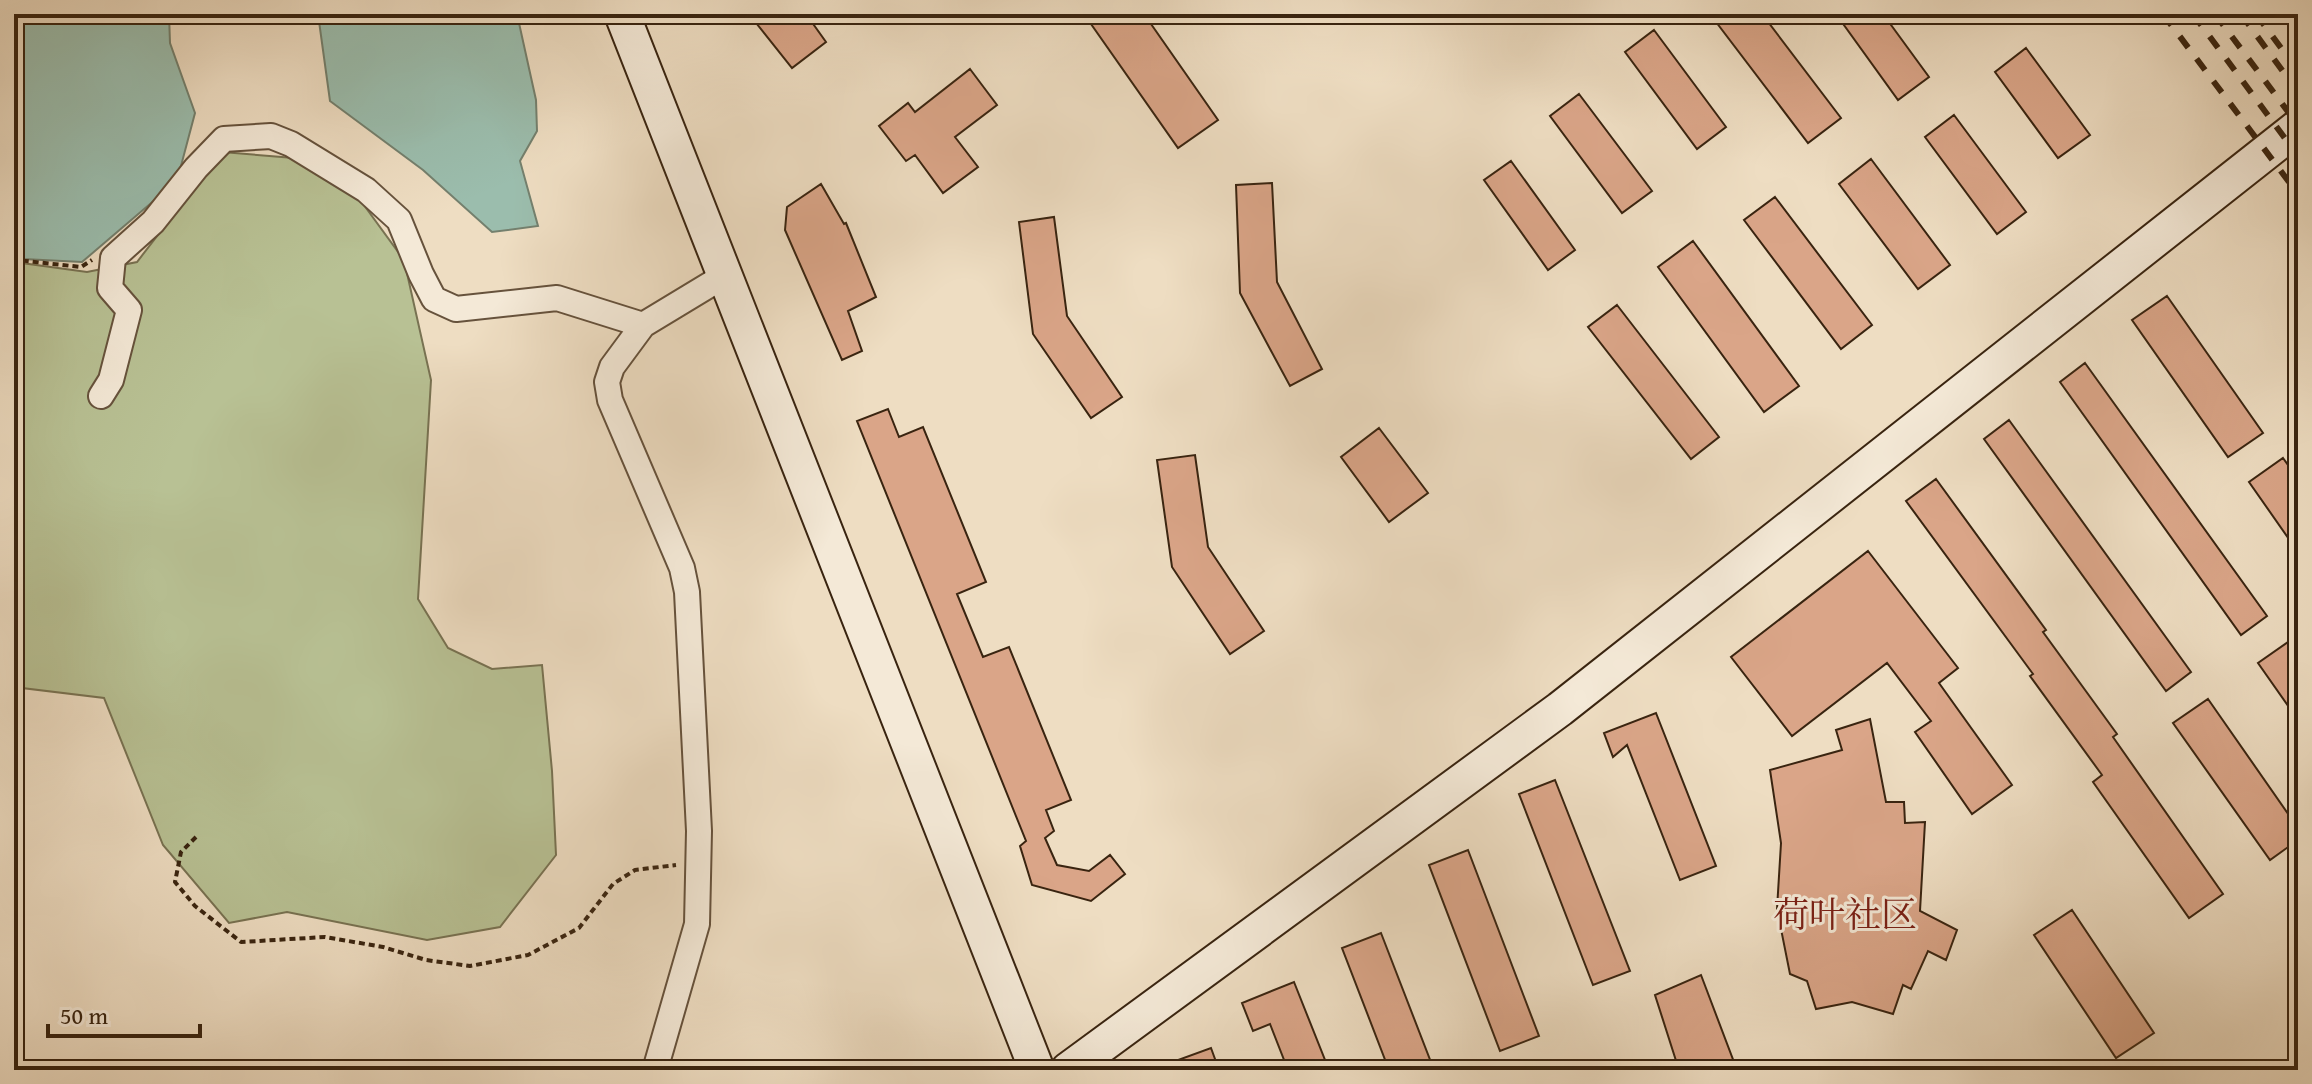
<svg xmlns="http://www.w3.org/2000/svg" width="2312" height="1084" font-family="'Gentium Book Plus','Noto Serif SC',serif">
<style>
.green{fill:#b8c194;stroke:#787252;stroke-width:2}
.water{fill:#9bbdad;stroke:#74806e;stroke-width:2}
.building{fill:#daa588;stroke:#392410;stroke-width:2}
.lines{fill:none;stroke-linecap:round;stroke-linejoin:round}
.minor-casing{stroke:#66523c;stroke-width:28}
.secondary-casing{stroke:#392410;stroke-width:38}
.path{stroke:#392410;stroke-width:4;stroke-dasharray:6 4;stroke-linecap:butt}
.minor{stroke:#f4e9d7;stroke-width:24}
.secondary{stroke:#f4e9d7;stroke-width:34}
.rail{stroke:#392410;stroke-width:6;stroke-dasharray:14 14;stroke-linecap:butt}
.labels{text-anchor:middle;stroke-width:6;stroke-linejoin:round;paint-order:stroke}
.quarter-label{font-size:36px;fill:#7a1f14;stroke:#f4e9d7}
</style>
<rect width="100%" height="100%" fill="#eeddc2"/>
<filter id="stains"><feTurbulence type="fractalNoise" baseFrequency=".0025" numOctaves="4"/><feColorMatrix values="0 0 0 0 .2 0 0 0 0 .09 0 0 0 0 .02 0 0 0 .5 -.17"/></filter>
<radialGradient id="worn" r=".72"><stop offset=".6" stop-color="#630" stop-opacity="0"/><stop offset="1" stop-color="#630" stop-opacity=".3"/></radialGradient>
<path class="green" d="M222,152L294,158L350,186L404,260L431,380L418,599L448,648L492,669L542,665L552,771L556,855L500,927L427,940L287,912L229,923L163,845L104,698L14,687V262L87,272L137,262Z"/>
<path class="water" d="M14,14H169L170,43L195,113L177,181L82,262L23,259L14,250Z
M318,14H517L536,100L537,131L520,161L538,226L492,232L423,170L330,101Z"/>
<path class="building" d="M749,14H806L826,42L792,68Z
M1084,14H1144L1218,120L1178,148Z
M1710,14H1762L1841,118L1808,143Z
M1836,14H1883L1929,77L1898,100Z
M1654,30L1726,127L1697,149L1625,52Z
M2026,48L2090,135L2058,158L1995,72Z
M970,69L997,105L955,137L978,167L943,193L915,155L906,161L879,126L908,103L915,112Z
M1579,94L1652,191L1622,213L1550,116Z
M1954,115L2026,212L1997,234L1925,137Z
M1871,159L1950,265L1918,289L1839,184Z
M1511,161L1575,250L1548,270L1484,180Z
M1272,183L1277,282L1322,369L1290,386L1240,293L1236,185Z
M821,184L844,224L846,223L876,297L848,311L862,351L842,360L785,230L787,207Z
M1775,197L1872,325L1841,349L1744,220Z
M1054,217L1067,316L1122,397L1091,418L1033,334L1019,222Z
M1693,241L1799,386L1764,412L1658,267Z
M2167,296L2263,433L2228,457L2132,320Z
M1617,305L1719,437L1691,459L1588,327Z
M2085,363L2267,616L2241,635L2060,382Z
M888,409L899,437L923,427L986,582L957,594L983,657L1009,647L1071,800L1046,810L1054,831L1045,838L1057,865L1089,871L1110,855L1125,874L1091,901L1032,885L1020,846L1026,841L857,421Z
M2009,420L2191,672L2166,691L1984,439Z
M1379,428L1428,493L1389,522L1341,457Z
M1195,455L1208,547L1264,631L1230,654L1172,567L1157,460Z
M2283,458L2298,479V552L2249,482Z
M1936,479L2046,630L2043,632L2117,734L2113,737L2223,894L2189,918L2093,782L2102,775L2030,676L2033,674L1906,501Z
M1868,551L1958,668L1939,683L2012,785L1972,814L1915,732L1931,721L1887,663L1792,736L1731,657Z
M2298,635V720L2258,663Z
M2208,699L2298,828V840L2270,860L2173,723Z
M1656,713L1716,866L1680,880L1627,745L1613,757L1604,733Z
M1870,719L1886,802H1904L1905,823L1925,822L1920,911L1957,930L1946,960L1928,951L1911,989L1903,985L1893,1014L1852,1002L1816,1009L1807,981L1790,974L1777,909L1781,843L1770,770L1842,750L1836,730Z
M1555,780L1630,971L1593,985L1519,794Z
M1468,850L1539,1036L1500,1051L1429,865Z
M2072,910L2154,1033L2116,1058L2034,935Z
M1381,933L1434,1070H1389L1342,948Z
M1701,975L1737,1070H1679L1655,995Z
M1294,982L1329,1070H1288L1270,1024L1253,1031L1242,1003Z
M1211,1048L1219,1070H1157L1156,1068Z"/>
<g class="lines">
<defs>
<path id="minor" d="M101,396L111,380L129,310L110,288L113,258L153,222L196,168L224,139L271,136L291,144L366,190L399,220L421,274L434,299L456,309L557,298L643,325
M655,1070L697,924L699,831L687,592L682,568L610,400L607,382L612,367L643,325L724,276"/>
<path id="secondary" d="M622,14L1037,1070
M1068,1070L1560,709L2298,127"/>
</defs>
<use href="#minor" class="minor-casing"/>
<use href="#secondary" class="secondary-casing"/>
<path class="path" d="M14,257L17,260L81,267L92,260
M196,837L181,852L175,882L195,906L241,942L325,937L383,947L426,960L470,966L528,955L579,928L613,884L635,870L676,865"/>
<use href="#minor" class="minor"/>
<use href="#secondary" class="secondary"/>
<path class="rail" d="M2163,14L2298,194
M2193,14L2298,156
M2215,14L2298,125
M2241,14L2298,92
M2256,14L2298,71"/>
</g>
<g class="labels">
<g class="quarter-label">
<text x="1845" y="927">荷叶社区</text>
</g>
</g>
<rect width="2312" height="1084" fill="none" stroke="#eeddc2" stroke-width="48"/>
<rect x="16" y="16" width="2280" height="1052" fill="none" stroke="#392410" stroke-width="4"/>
<rect x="24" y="24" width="2264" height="1036" fill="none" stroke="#392410" stroke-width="2"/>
<path d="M48 1024v12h152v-12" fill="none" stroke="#392410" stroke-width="4"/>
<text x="60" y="1024" font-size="24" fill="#392410" stroke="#f4e9d7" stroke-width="6" paint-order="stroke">50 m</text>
<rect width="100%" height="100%" filter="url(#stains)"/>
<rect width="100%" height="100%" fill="url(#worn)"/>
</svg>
